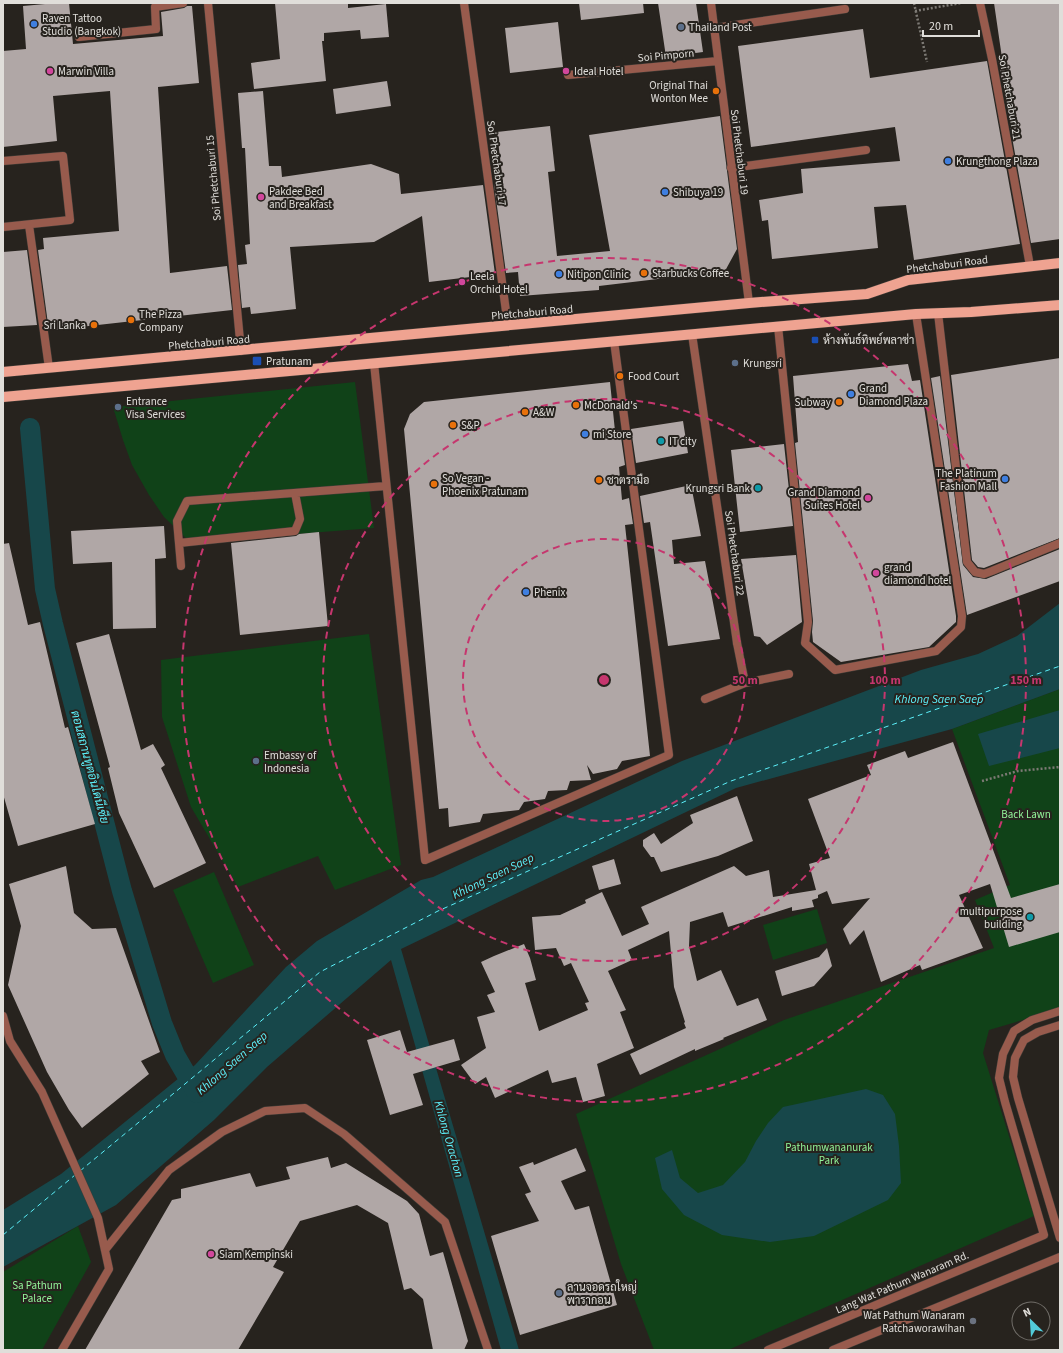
<svg xmlns="http://www.w3.org/2000/svg" width="1063" height="1353" font-family="'Source Sans 3',Sarabun,sans-serif">
<style>
.green{fill:#104218}
.water{fill:#17474a}
.lines{fill:none;stroke-linecap:round;stroke-linejoin:round}
.canal{stroke:#17474a;stroke-width:20}
.ferry{stroke:#5cf0fa;stroke-width:1;stroke-dasharray:5 4;stroke-linecap:butt}
.building{fill:#b0a7a6}
.lane-casing{stroke:#413d38;stroke-width:9}
.street-casing{stroke:#413d38;stroke-width:9}
.primary-casing{stroke:#413d38;stroke-width:11}
.path{stroke:#7d7a75;stroke-width:2.5;stroke-dasharray:2 2;stroke-linecap:butt}
.lane{stroke:#985b4d;stroke-width:8}
.street{stroke:#985b4d;stroke-width:8}
.primary{stroke:#efa391;stroke-width:10}
.ring{fill:none;stroke:#c6366e;stroke-width:2;stroke-dasharray:7 5}
.shop-dot{fill:#3f7fe0;stroke:#27231e;stroke-width:1.5}
.service-dot{fill:#5c6f8a;stroke:#27231e;stroke-width:1.5}
.hotel-dot{fill:#d1479c;stroke:#27231e;stroke-width:1.5}
.food-dot{fill:#e8710a;stroke:#27231e;stroke-width:1.5}
.transit-dot{fill:#1a4fb4;stroke:#27231e;stroke-width:1.5}
.culture-dot{fill:#0f9aa8;stroke:#27231e;stroke-width:1.5}
.worship-dot{fill:#6b7280;stroke:#27231e;stroke-width:1.5}
.labels{text-anchor:middle;stroke-width:4;stroke-linejoin:round;paint-order:stroke}
.poi-label{font-size:11px;fill:#e0deda;stroke:#27231e;text-anchor:start}
.street-label{font-size:11px;fill:#e0deda;stroke:#27231e}
.park-label{font-size:11px;fill:#92f599;stroke:#27231e}
.water-label{font-size:12px;font-style:italic;fill:#5cf0fa;stroke:#27231e}
.centre{fill:#c6366e;stroke:#27231e;stroke-width:2}
.ring-label{font-size:12px;text-anchor:middle;font-weight:bold;fill:#c6366e;stroke:#27231e;stroke-width:4;stroke-linejoin:round;paint-order:stroke}
</style>
<rect width="100%" height="100%" fill="#27231e"/>
<path class="green" d="M355,382L374,528L190,542L164,517L149,495L132,465L123,440L113,407Z
M369,634L401,865L335,890L318,856L238,887L191,807L162,717L161,660Z
M1060,689V1009L989,1030L983,1053L1034,1216L728,1350H654L621,1264L576,1114L784,1020L994,948L975,900L1010,885L952,729Z
M214,872L254,965L213,983L173,890Z
M817,909L827,943L773,960L763,925Z
M78,1226L91,1262L42,1350H3V1272Z"/>
<path class="water" d="M1060,603V689L952,729L736,788L401,949L519,1350H501L391,960L267,1067L214,1120L116,1205L3,1267V1210L61,1174L195,1065L286,967L317,941L421,880L433,877L682,761L921,670L978,654L1017,636Z
M1060,710V748L989,766L978,734Z
M866,1089L883,1095L895,1114L899,1146L901,1183L888,1200L814,1236L770,1242L722,1235L684,1215L662,1189L655,1158L672,1150L680,1178L698,1193L723,1185L745,1162L756,1141L768,1123L783,1107Z"/>
<g class="lines">
<path class="canal" d="M30,428L45,589L53,624L122,891L162,1023L175,1055L197,1093"/>
<path class="ferry" d="M80,1171L320,972L438,911L731,781L1060,666
M3,1235L75,1175"/>
</g>
<path class="building" d="M56,3H69L73,44L163,36L161,12L184,8L187,6H192L199,83L158,87L170,273L227,266L232,310L53,330V324H48L38,250L44,249L43,238L119,231L110,91L53,96L57,141L3,147V51L26,49L23,6Z
M275,3H348V8L386,4L389,37L361,39L360,30L324,33V41H322L326,81L254,89L251,63L280,59Z
M579,3H643L644,13L581,20Z
M658,3H696L703,52L666,57Z
M994,3H1060V239L1031,243L998,59L1002,58Z
M558,22L563,67L510,73L505,28Z
M863,29L870,78L987,61L1020,244L914,260L906,205L874,207L878,248L772,259L768,220L762,221L759,200L803,193L801,169L900,161L895,127L751,147L738,46Z
M387,81L391,106L336,114L333,89Z
M263,91L269,166H281L282,177L371,164L399,174L401,194L483,185L495,274L429,282L422,216L374,242L290,247L296,309L251,314L250,307L242,308L238,265L247,264L245,245L250,244L245,148H242L238,93Z
M720,116L737,249L725,271L599,286V290L520,296L518,272L506,273L494,184L503,183L497,132L550,126L555,171L548,172L557,256L610,251L589,135Z
M27,250L37,325L3,327V252Z
M1060,358V538L984,568L978,567L972,560L951,375Z
M908,364L912,381L920,380L956,616V622L929,647L841,662L813,642L812,632L813,621L795,443L798,442L793,376Z
M940,376L963,565L973,577L986,579L1060,549V581L967,615L931,378Z
M610,382L615,431L620,430L625,465L619,467L622,500L629,498L633,524L625,525L650,756L622,761L617,769L593,774L587,765L591,780L570,781L567,790L548,791L545,799L524,802L519,810L483,814L480,822L449,827L448,808L439,809L404,429L410,414L424,402Z
M683,421L688,453L636,463L631,429Z
M784,444L793,526L740,532L731,450Z
M691,485L701,536L672,540L674,564L705,561L720,639L668,646L650,522L644,523L640,496Z
M164,526L166,558L155,559L156,628L113,629L112,562L73,564L71,531Z
M319,532L328,626L240,635L231,543L296,536L299,534Z
M9,543L28,625L40,622L65,728L68,727L95,824L18,846L3,794V544Z
M796,555L802,622L767,645L760,637L754,636L741,559Z
M109,634L141,750L153,744L165,765L161,768L206,863L154,888L119,813L108,768L110,767L76,643Z
M953,742L1011,898L1060,884V932L1009,947L990,884L959,895L983,948L922,970L920,965L881,982L864,930L850,945L843,929L870,898L832,904L827,891L818,895V898L812,900L814,907L792,911V907L728,927L723,912L690,922L689,946L697,981L721,970L737,1006L758,998L767,1020L723,1038L724,1039L695,1051V1049L640,1075L630,1054L686,1028L684,1023L685,1022L674,987L669,931L628,950L632,960L608,971L626,1010L620,1012L634,1048L597,1064L605,1096L583,1102L576,1077L552,1083L548,1070L507,1089L508,1092L495,1098L486,1077L475,1084L461,1065L486,1048L477,1017L495,1012L487,995L495,992L481,962L494,956L524,944L530,958L536,980L525,983L539,1031L588,1010L585,1003L589,1002L571,963L564,966L556,948L535,950L532,917L560,915L586,903L585,900L602,892L622,936L649,924L641,907L734,866L746,876L769,870L773,897L816,890L809,864L830,858L808,799L871,775L867,765L905,751L908,758Z
M737,796L753,841L718,856L661,872L654,857H651L643,846V840L654,833L661,844L693,823L690,815Z
M614,859L621,884L599,890L592,866Z
M66,866L74,913L92,929L116,928L160,1052L141,1061L149,1074L82,1128L69,1110L47,1072L8,985L21,926L9,884Z
M827,948L832,966L814,986L782,996L775,971L819,957Z
M400,1030L407,1052L454,1039L460,1060L413,1074L423,1105L390,1115L367,1040Z
M576,1148L586,1171L561,1181L575,1210L589,1206L617,1305L520,1335L491,1236L539,1221L525,1194L531,1192L519,1167L533,1162L534,1165Z
M328,1157L331,1168L346,1163L407,1201L419,1214L430,1256L443,1252L468,1341L464,1350H433L423,1299L411,1288L404,1290L388,1223L357,1205L300,1221L273,1267L284,1272L238,1350H85L172,1200L181,1198V1189L250,1173L256,1187L290,1179L286,1167Z"/>
<g class="lines">
<defs>
<path id="lane" d="M79,37L156,29L155,7L183,3
M3,161L63,156L70,220L3,227
M731,168L866,150
M29,225L49,368
M938,313L967,562L975,572L984,574L992,571L1060,543
M778,326L808,622L805,643L835,670L936,651L961,627L962,616L916,314
M374,363L425,860L669,755L614,341
M179,543L295,531L300,519L295,493
M181,566L177,521L187,501L386,486
M745,683L789,674
M705,699L745,683L737,643
M3,1016L10,1041L42,1092L98,1218L109,1269L62,1350
M1060,1025L1038,1032L1024,1040L1015,1058L1013,1077L1018,1098L1060,1238
M105,1250L169,1170L222,1132L265,1111L305,1108L344,1134L445,1222L488,1350
M768,1350L1044,1235L1005,1102L999,1078L1003,1054L1014,1031L1032,1020L1060,1011
M833,1350L1060,1257"/>
<path id="street" d="M208,3L241,351
M464,3L508,326
M711,3L749,303
M980,3L992,59L1030,266
M715,28L845,9
M568,75L718,61
M692,334L737,643"/>
<path id="primary" d="M3,372L749,303L867,294L908,280L1060,263
M3,397L916,314L971,312L1060,305"/>
</defs>
<use href="#lane" class="lane-casing"/>
<use href="#street" class="street-casing"/>
<use href="#primary" class="primary-casing"/>
<path class="path" d="M914,3L927,62
M915,11L961,3
M982,781L1018,771L1060,767"/>
<use href="#lane" class="lane"/>
<use href="#street" class="street"/>
<use href="#primary" class="primary"/>
</g>
<g class="ring">
<circle cx="604" cy="680" r="141"/>
<circle cx="604" cy="680" r="281"/>
<circle cx="604" cy="680" r="422"/>
</g>
<g class="shop-dot">
<circle cx="34" cy="24" r="4"/>
<circle cx="948" cy="161" r="4"/>
<circle cx="665" cy="192" r="4"/>
<circle cx="559" cy="274" r="4"/>
<circle cx="851" cy="394" r="4"/>
<circle cx="585" cy="434" r="4"/>
<circle cx="1005" cy="479" r="4"/>
<circle cx="526" cy="592" r="4"/>
</g>
<g class="service-dot">
<circle cx="681" cy="27" r="4"/>
<circle cx="735" cy="363" r="4"/>
<circle cx="118" cy="407" r="4"/>
<circle cx="256" cy="761" r="4"/>
<circle cx="559" cy="1293" r="4"/>
</g>
<g class="hotel-dot">
<circle cx="50" cy="71" r="4"/>
<circle cx="566" cy="71" r="4"/>
<circle cx="261" cy="197" r="4"/>
<circle cx="462" cy="282" r="4"/>
<circle cx="868" cy="498" r="4"/>
<circle cx="876" cy="573" r="4"/>
<circle cx="211" cy="1254" r="4"/>
</g>
<g class="food-dot">
<circle cx="716" cy="91" r="4"/>
<circle cx="644" cy="273" r="4"/>
<circle cx="131" cy="320" r="4"/>
<circle cx="94" cy="325" r="4"/>
<circle cx="620" cy="376" r="4"/>
<circle cx="839" cy="402" r="4"/>
<circle cx="576" cy="405" r="4"/>
<circle cx="525" cy="412" r="4"/>
<circle cx="453" cy="425" r="4"/>
<circle cx="599" cy="480" r="4"/>
<circle cx="434" cy="484" r="4"/>
</g>
<g class="transit-dot">
<rect x="811" y="336" width="8" height="8" rx="2"/>
<rect x="252" y="356" width="10" height="10" rx="2"/>
</g>
<g class="culture-dot">
<circle cx="661" cy="441" r="4"/>
<circle cx="758" cy="488" r="4"/>
<circle cx="1030" cy="917" r="4"/>
</g>
<circle class="worship-dot" cx="973" cy="1321" r="4"/>
<g class="labels">
<g class="poi-label">
<text x="42" y="22">Raven Tattoo<tspan x="42" dy="13">Studio (Bangkok)</tspan></text>
<text x="689" y="31">Thailand Post</text>
<text x="58" y="75">Marwin Villa</text>
<text x="574" y="75">Ideal Hotel</text>
<text x="708" y="89" text-anchor="end">Original Thai<tspan x="708" dy="13">Wonton Mee</tspan></text>
<text x="956" y="165">Krungthong Plaza</text>
<text x="269" y="195">Pakdee Bed<tspan x="269" dy="13">and Breakfast</tspan></text>
<text x="673" y="196">Shibuya 19</text>
<text x="652" y="277">Starbucks Coffee</text>
<text x="567" y="278">Nitipon Clinic</text>
<text x="470" y="280">Leela<tspan x="470" dy="13">Orchid Hotel</tspan></text>
<text x="139" y="318">The Pizza<tspan x="139" dy="13">Company</tspan></text>
<text x="86" y="329" text-anchor="end">Sri Lanka</text>
<text x="823" y="344">ห้างพันธ์ทิพย์พลาซ่า</text>
<text x="266" y="365">Pratunam</text>
<text x="743" y="367">Krungsri</text>
<text x="628" y="380">Food Court</text>
<text x="859" y="392">Grand<tspan x="859" dy="13">Diamond Plaza</tspan></text>
<text x="126" y="405">Entrance<tspan x="126" dy="13">Visa Services</tspan></text>
<text x="831" y="406" text-anchor="end">Subway</text>
<text x="584" y="409">McDonald's</text>
<text x="533" y="416">A&amp;W</text>
<text x="461" y="429">S&amp;P</text>
<text x="593" y="438">mi Store</text>
<text x="669" y="445">IT city</text>
<text x="997" y="477" text-anchor="end">The Platinum<tspan x="997" dy="13">Fashion Mall</tspan></text>
<text x="442" y="482">So Vegan -<tspan x="442" dy="13">Phoenix Pratunam</tspan></text>
<text x="607" y="484">ชาตรามือ</text>
<text x="750" y="492" text-anchor="end">Krungsri Bank</text>
<text x="860" y="496" text-anchor="end">Grand Diamond<tspan x="860" dy="13">Suites Hotel</tspan></text>
<text x="884" y="571">grand<tspan x="884" dy="13">diamond hotel</tspan></text>
<text x="534" y="596">Phenix</text>
<text x="264" y="759">Embassy of<tspan x="264" dy="13">Indonesia</tspan></text>
<text x="1022" y="915" text-anchor="end">multipurpose<tspan x="1022" dy="13">building</tspan></text>
<text x="219" y="1258">Siam Kempinski</text>
<text x="567" y="1291">ลานจอดรถใหญ่<tspan x="567" dy="13">พารากอน</tspan></text>
<text x="965" y="1319" text-anchor="end">Wat Pathum Wanaram<tspan x="965" dy="13">Ratchaworawihan</tspan></text>
</g>
<g class="street-label">
<text transform="translate(666 55) rotate(-5)" y="4">Soi Pimporn</text>
<text transform="translate(1010 97) rotate(80)" y="4">Soi Phetchaburi 21</text>
<text transform="translate(740 152) rotate(83)" y="4">Soi Phetchaburi 19</text>
<text transform="translate(497 163) rotate(82)" y="4">Soi Phetchaburi 17</text>
<text transform="translate(213 178) rotate(-95)" y="4">Soi Phetchaburi 15</text>
<text transform="translate(947 264) rotate(-7)" y="4">Phetchaburi Road</text>
<text transform="translate(532 312) rotate(-5)" y="4">Phetchaburi Road</text>
<text transform="translate(209 342) rotate(-5)" y="4">Phetchaburi Road</text>
<text transform="translate(735 553) rotate(82)" y="4">Soi Phetchaburi 22</text>
<text transform="translate(902 1282) rotate(-23)" y="4">Lang Wat Pathum Wanaram Rd.</text>
</g>
<g class="park-label">
<text x="1026" y="818">Back Lawn</text>
<text x="829" y="1151">Pathumwananurak<tspan x="829" dy="13">Park</tspan></text>
<text x="37" y="1289">Sa Pathum<tspan x="37" dy="13">Palace</tspan></text>
</g>
<g class="water-label">
<text x="939" y="703">Khlong Saen Saep</text>
<text transform="translate(90 767) rotate(75)" y="4">ตอนสถานทูตอินโดนีเซีย</text>
<text transform="translate(493 876) rotate(-26)" y="4">Khlong Saen Saep</text>
<text transform="translate(232 1063) rotate(-41)" y="4">Khlong Saen Saep</text>
<text transform="translate(449 1139) rotate(74)" y="4">Khlong Orachon</text>
</g>
</g>
<circle cx="604" cy="680" r="6" class="centre"/>
<g class="ring-label">
<text x="745" y="684">50 m</text>
<text x="885" y="684">100 m</text>
<text x="1026" y="684">150 m</text>
</g>
<rect width="1063" height="1353" fill="none" stroke="#e0deda" stroke-width="8"/>
<g transform="translate(1031 1321) rotate(335)"><circle r="19" fill="#27231e" stroke="#716e69"/>
<path d="M0-3L7 15L0 10L-7 15Z" fill="#52cbd9"/>
<text y="-6" font-size="11" font-weight="bold" text-anchor="middle" fill="#e0deda">N</text>
</g>
<path d="M923 30v6h56v-6" fill="none" stroke="#e0deda" stroke-width="2"/>
<text x="929" y="30" font-size="12" fill="#e0deda" stroke="#27231e" stroke-width="3" paint-order="stroke">20 m</text>
</svg>
